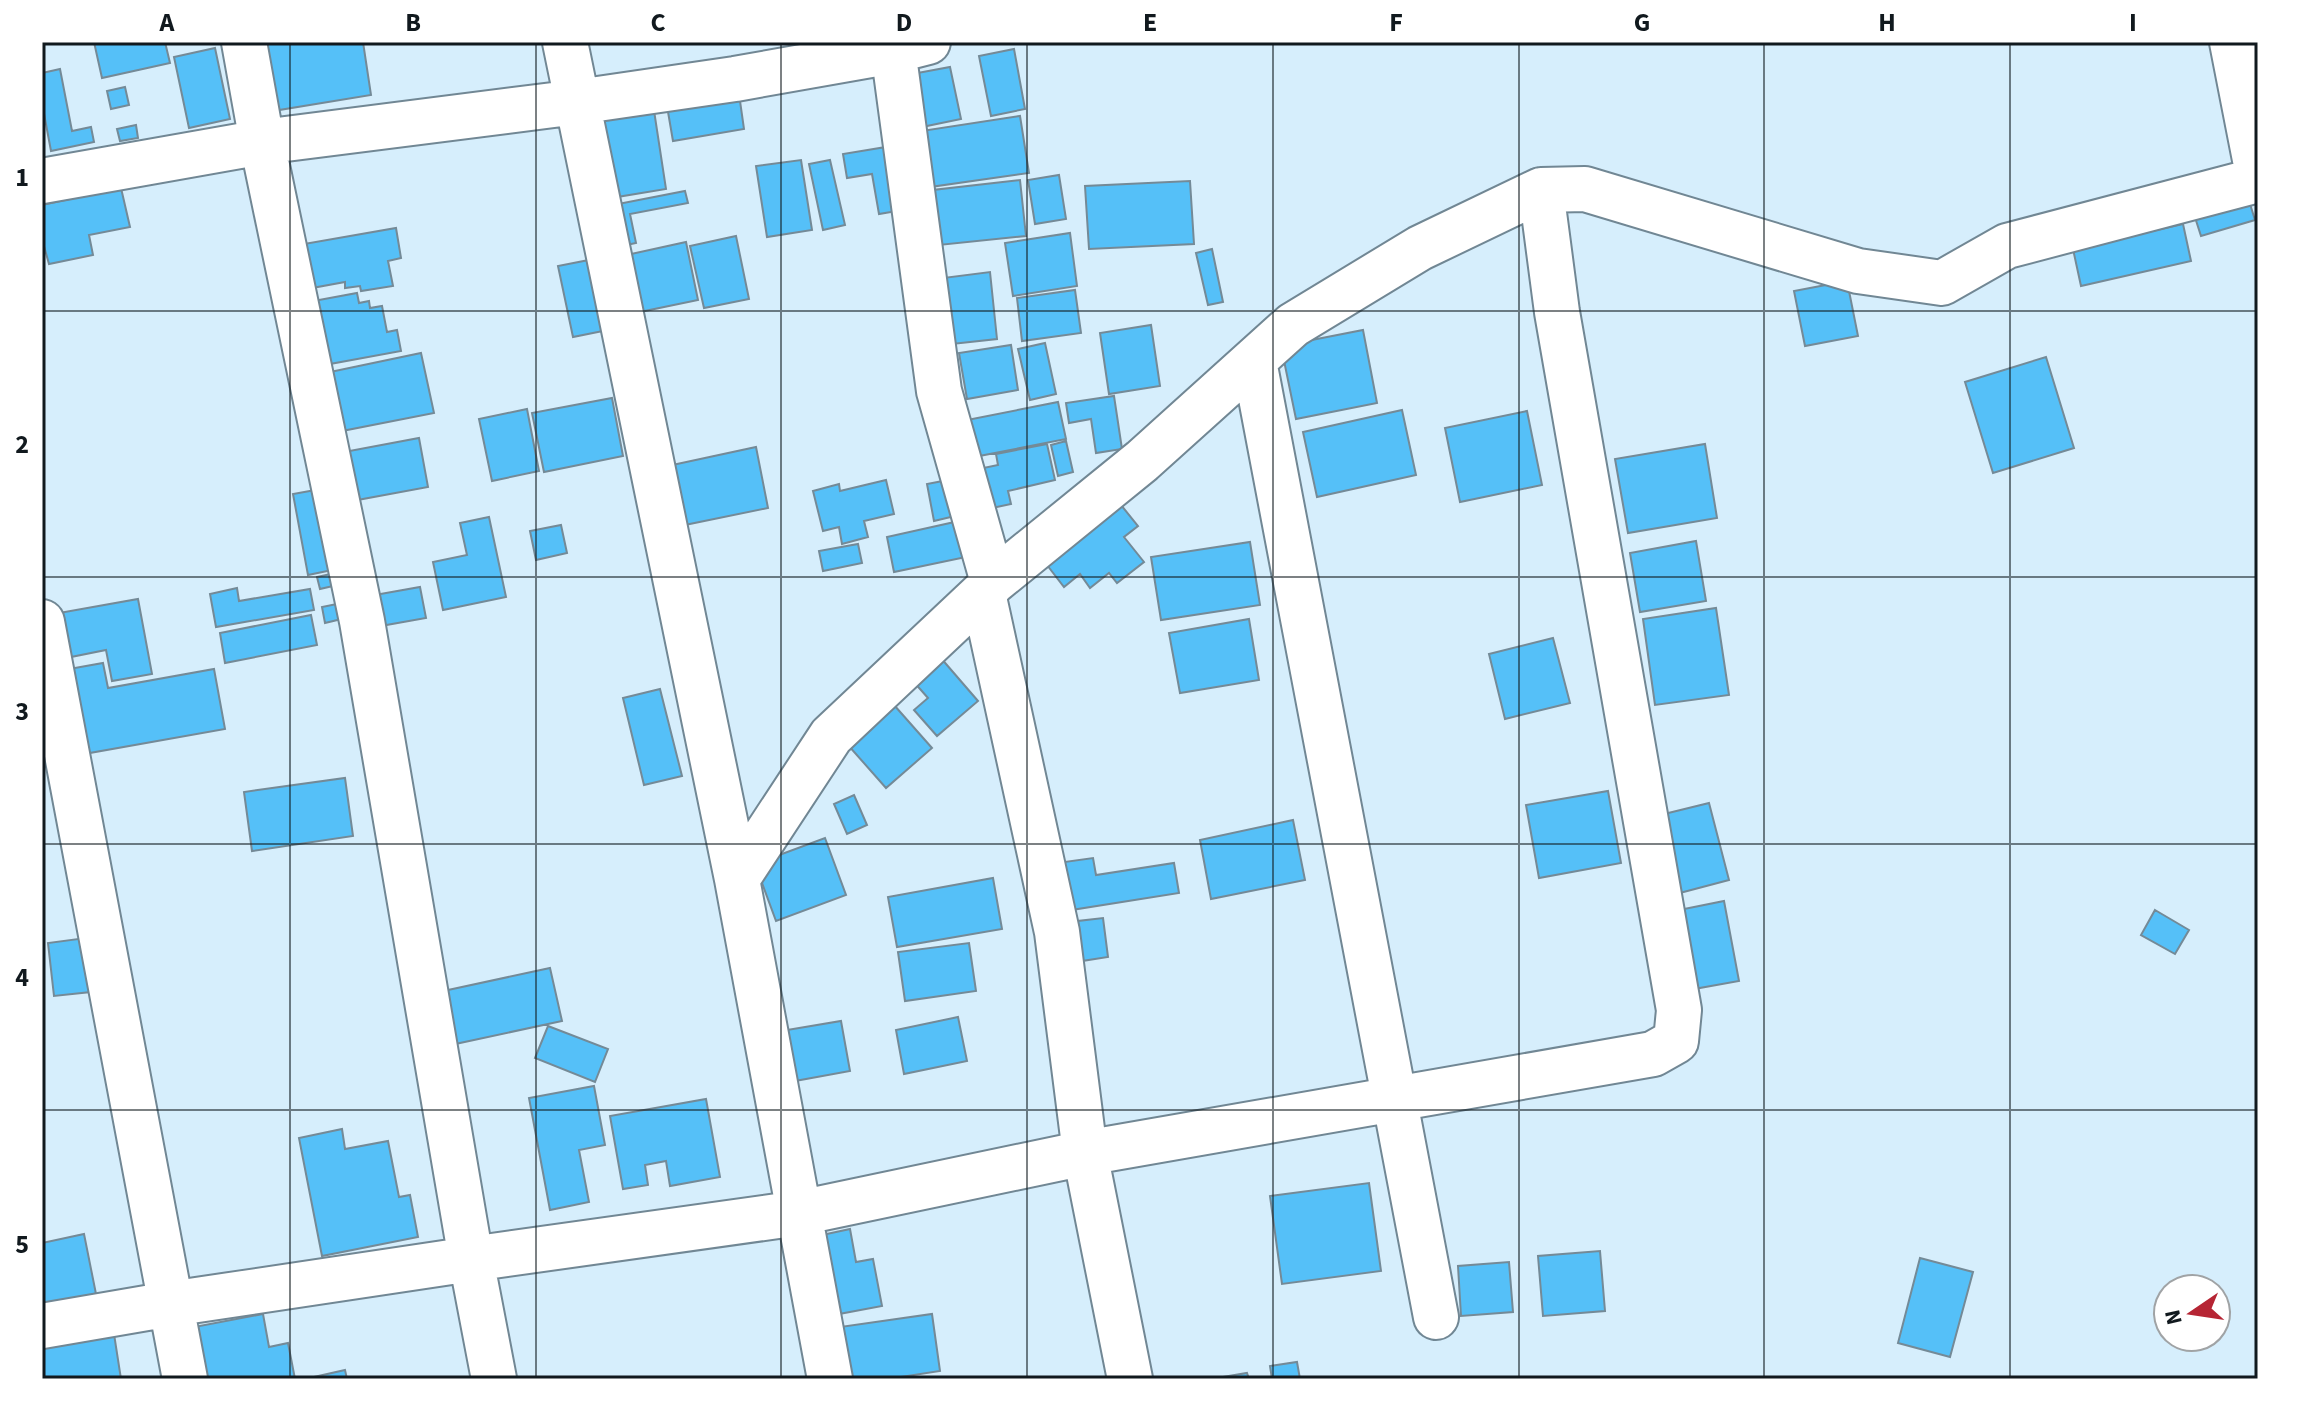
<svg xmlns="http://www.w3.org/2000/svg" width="2300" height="1421" font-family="'Source Sans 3',sans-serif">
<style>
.building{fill:#55c0f8;stroke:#748a97;stroke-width:2}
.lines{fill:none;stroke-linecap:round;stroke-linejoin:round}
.street-casing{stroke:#718794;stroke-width:48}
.street{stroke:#fff;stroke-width:44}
.grid{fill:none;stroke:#11191e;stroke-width:2;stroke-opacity:0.55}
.neatline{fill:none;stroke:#11191e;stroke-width:3}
.grid-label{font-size:26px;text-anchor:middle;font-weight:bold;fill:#11191e}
</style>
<rect width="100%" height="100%" fill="#d6eefc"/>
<path class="building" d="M94,42H165L170,63L102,78Z
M261,42H363L371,95L273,111Z
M215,48L230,119L189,128L174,57Z
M1014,49L1025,109L991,116L979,56Z
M950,67L961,119L922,127L912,74Z
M60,69L72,131L91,127L94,142L51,151L42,103V73Z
M125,87L129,105L111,109L107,91Z
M739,94L744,129L673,141L667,106Z
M653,104L666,189L611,198L597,113Z
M1020,116L1029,173L923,188L915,132Z
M136,125L138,138L120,141L117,129Z
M886,147L897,211L879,214L872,174L847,178L843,154Z
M801,160L812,230L767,237L756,166Z
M830,160L845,225L823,230L809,164Z
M1059,175L1066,219L1035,224L1028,180Z
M1020,180L1026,236L939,245L933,190Z
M1190,181L1194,244L1089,249L1085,186Z
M121,188L130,227L89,235L93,255L49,264L42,239V205Z
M685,191L688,203L630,214L636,243L626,245L618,204Z
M2246,191L2255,220L2201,236L2192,208Z
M2183,224L2191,261L2081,286L2073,249Z
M396,228L401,258L388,261L393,286L361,291L360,286L345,288V282L312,288L304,244Z
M1070,233L1077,286L1013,296L1005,243Z
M736,236L749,299L704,308L690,246Z
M686,242L698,300L635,313L622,256Z
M1212,249L1223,302L1208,305L1196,253Z
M594,259L608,330L573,337L558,266Z
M990,272L997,339L943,345L935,279Z
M1847,281L1858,336L1805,346L1794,291Z
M1075,290L1081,333L1022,341L1017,298Z
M357,293L359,303L369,301L370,308L382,306L387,332L397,330L401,351L319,366L308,302Z
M1151,325L1160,386L1109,394L1100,333Z
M1363,330L1377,403L1296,419L1281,346Z
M1045,343L1056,394L1030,400L1018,349Z
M1011,345L1018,390L967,399L959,353Z
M421,353L434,413L342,431L330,372Z
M2046,357L2074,448L1993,473L1965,382Z
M1114,396L1122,449L1096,453L1091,419L1069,423L1066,403Z
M612,398L623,456L544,472L532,413Z
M1058,402L1066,439L969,458L962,421Z
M527,409L539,471L492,481L479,419Z
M1402,410L1416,475L1317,497L1303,432Z
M1527,411L1542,485L1460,502L1445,428Z
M419,438L428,487L352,501L344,452Z
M1066,441L1073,472L1058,476L1051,445Z
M1047,444L1055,480L1008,491L1011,504L978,511L969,471L998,465L996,454Z
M1705,444L1717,518L1628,533L1615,459Z
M756,447L768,508L675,527L663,467Z
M886,480L894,514L864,521L868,537L842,544L839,527L823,531L813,491L839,484L840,491Z
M948,480L955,516L934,521L927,484Z
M321,489L337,569L308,575L293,494Z
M1121,505L1138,526L1124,537L1144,562L1117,583L1109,573L1090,588L1080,574L1064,587L1047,565Z
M489,517L506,597L443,610L433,562L467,555L460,523Z
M959,521L966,557L894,572L887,537Z
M561,525L567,553L536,560L530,531Z
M1696,541L1706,601L1640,612L1630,553Z
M1250,542L1260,605L1161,620L1151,557Z
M858,544L862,563L823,571L819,551Z
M340,572L350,617L325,623L322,607L337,604L333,586L320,589L317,577Z
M420,587L426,618L375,627L369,596Z
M237,588L239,601L310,589L314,610L216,627L210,594Z
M138,599L152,674L112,681L106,650L66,658L59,613Z
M1716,608L1729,695L1655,705L1643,619Z
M311,615L317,645L225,663L220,633Z
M1249,619L1259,680L1180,693L1169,633Z
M1553,638L1570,703L1505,719L1489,654Z
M940,657L978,701L937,736L914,710L928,698L913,681Z
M103,663L108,688L214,669L225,729L84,754L69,669Z
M660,689L682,776L644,785L623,698Z
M894,705L932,748L886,788L848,745Z
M345,778L353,836L252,851L244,792Z
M1608,791L1621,863L1539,878L1526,805Z
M854,795L867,825L847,834L834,804Z
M1709,803L1729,880L1676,894L1656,816Z
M1293,820L1305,880L1211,899L1200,840Z
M825,838L846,895L776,921L755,864Z
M1093,858L1096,875L1174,863L1179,893L1065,911L1057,863Z
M993,878L1002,929L897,947L888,897Z
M1724,901L1739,981L1694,989L1679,910Z
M2155,910L2189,930L2175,954L2141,935Z
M1103,918L1108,957L1082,961L1078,921Z
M93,937L100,991L54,996L48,943Z
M969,943L976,991L905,1001L898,952Z
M550,968L562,1021L446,1046L434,993Z
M958,1017L967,1061L904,1074L896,1030Z
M841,1021L850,1071L784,1083L775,1032Z
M548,1026L608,1049L595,1082L535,1058Z
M594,1086L605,1145L579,1150L589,1202L550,1210L529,1098Z
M706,1099L720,1177L670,1186L666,1161L645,1165L648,1185L623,1189L610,1116Z
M342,1129L345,1149L388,1141L399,1197L410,1195L418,1237L322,1256L299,1138Z
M1369,1183L1381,1271L1282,1284L1270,1196Z
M850,1229L856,1262L873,1259L882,1306L823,1317L808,1238Z
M84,1234L96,1294L42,1304V1243Z
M1600,1251L1605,1311L1543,1316L1538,1256Z
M1920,1258L1973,1272L1950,1357L1898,1343Z
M1509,1262L1513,1312L1461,1316L1458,1266Z
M263,1314L269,1347L288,1343L295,1379H199L189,1328Z
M932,1314L940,1371L888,1379H848L840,1327Z
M114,1334L121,1379H42V1345Z
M1297,1362L1300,1379H1272L1270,1366Z
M345,1370L347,1379H305Z
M1247,1373L1249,1379H1211Z"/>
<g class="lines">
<defs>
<path id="street" d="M244,42L262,142L362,621L471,1259L494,1379
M565,42L737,879L830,1379
M892,42L939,391L993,582
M2232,42L2258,175
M42,181L262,142L577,102L735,79L893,51L928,42
M1254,361L1436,1317
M983,593L1057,932L1085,1153L1130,1379
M42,622L185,1379
M737,879L831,736L983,593L993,582L1142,461L1293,325L1420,248L1541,190L1585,189L1858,271L1942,283L2007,246L2258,180
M42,1326L170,1304L471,1259L799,1213L1085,1153L1653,1054L1676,1041L1679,1010L1557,312L1541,190"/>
</defs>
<use href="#street" class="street-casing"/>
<use href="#street" class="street"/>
</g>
<path class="grid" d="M290,42V1379M536,42V1379M781,42V1379M1027,42V1379M1273,42V1379M1519,42V1379M1764,42V1379M2010,42V1379M42,311H2258M42,577H2258M42,844H2258M42,1110H2258"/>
<rect width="2300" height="1421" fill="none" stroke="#ffffff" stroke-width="88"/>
<g transform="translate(2192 1313) rotate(257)"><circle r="38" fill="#ffffff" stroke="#a0a3a5" stroke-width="2"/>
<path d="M0-6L14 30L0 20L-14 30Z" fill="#b62534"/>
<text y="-12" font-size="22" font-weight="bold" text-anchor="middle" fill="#11191e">N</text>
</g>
<rect x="44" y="44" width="2212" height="1333" class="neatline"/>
<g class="grid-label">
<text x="167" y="31">A</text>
<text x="413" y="31">B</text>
<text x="658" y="31">C</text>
<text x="904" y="31">D</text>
<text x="1150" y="31">E</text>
<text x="1396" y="31">F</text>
<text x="1642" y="31">G</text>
<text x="1887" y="31">H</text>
<text x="2133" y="31">I</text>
<text x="22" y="186">1</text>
<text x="22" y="453">2</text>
<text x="22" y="720">3</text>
<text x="22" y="986">4</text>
<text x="22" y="1253">5</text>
</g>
</svg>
